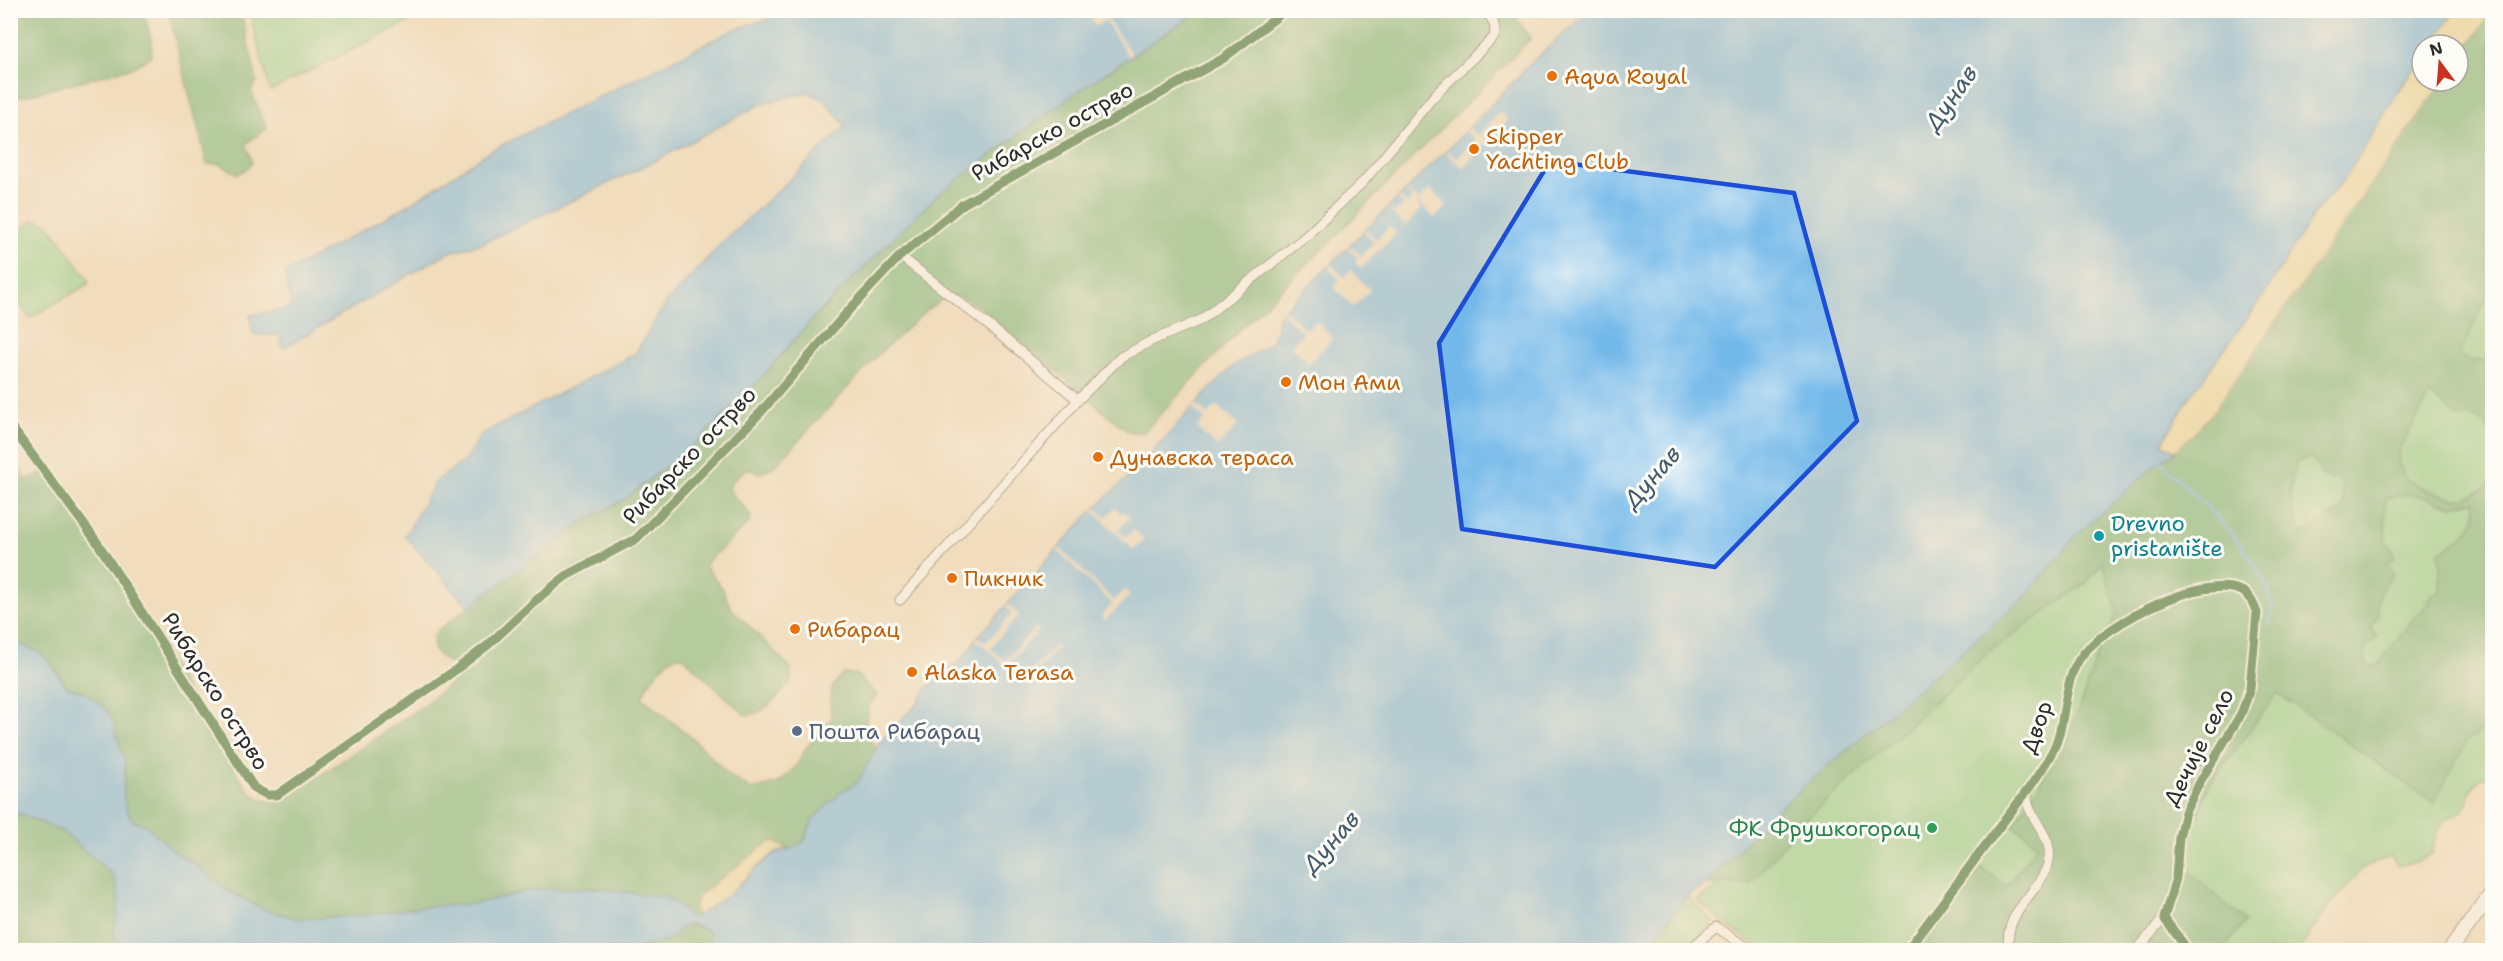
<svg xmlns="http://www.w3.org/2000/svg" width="2503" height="961" font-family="'Shantell Sans',sans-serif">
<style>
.green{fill:#89d28d;stroke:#5a7e5c;stroke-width:1.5}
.forest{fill:#6eb478;stroke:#4c7052;stroke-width:1.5;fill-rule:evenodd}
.sand{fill:#eeda9e;stroke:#8c8264;stroke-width:1.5}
.water{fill:#72b8e9;stroke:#4e728a;stroke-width:1.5}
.pier{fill:#f1dcbc}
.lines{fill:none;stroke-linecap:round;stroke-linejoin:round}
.stream{stroke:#72b8e9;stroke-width:3}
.minor-casing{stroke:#70695e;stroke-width:11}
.secondary-casing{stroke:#70695e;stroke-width:16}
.minor{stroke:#fff;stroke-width:9}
.secondary{stroke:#fff;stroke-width:14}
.cycleway-casing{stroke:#fdfcf7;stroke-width:13}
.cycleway{stroke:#1b5e20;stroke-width:9}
.marked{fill:none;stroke:#1d4ed8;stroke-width:4.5;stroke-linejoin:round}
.food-dot{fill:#e8710a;stroke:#fdfcf7;stroke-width:2}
.culture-dot{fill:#0f9aa8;stroke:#fdfcf7;stroke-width:2}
.service-dot{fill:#5c6f8a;stroke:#fdfcf7;stroke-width:2}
.leisure-dot{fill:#2e9e5b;stroke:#fdfcf7;stroke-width:2}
.labels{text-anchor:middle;stroke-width:6;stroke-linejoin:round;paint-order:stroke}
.food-label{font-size:22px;fill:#c56008;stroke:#fdfcf7;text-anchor:start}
.street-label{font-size:22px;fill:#2b2b2b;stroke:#fdfcf7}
.culture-label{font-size:22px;fill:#0d838f;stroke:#fdfcf7;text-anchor:start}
.service-label{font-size:22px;fill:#4e5e75;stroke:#fdfcf7;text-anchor:start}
.leisure-label{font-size:22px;fill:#27864d;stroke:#fdfcf7;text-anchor:end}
.water-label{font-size:24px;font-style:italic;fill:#445c6e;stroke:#fdfcf7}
</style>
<rect width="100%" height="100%" fill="#fdfcf7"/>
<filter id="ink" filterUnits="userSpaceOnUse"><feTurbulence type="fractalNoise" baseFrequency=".0167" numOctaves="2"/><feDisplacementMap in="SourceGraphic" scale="12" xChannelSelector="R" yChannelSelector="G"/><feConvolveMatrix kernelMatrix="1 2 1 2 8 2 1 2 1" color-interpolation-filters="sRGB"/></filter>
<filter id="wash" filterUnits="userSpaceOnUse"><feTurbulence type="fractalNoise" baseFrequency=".008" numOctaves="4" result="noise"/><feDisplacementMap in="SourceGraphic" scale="24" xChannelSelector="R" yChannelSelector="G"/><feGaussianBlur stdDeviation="1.35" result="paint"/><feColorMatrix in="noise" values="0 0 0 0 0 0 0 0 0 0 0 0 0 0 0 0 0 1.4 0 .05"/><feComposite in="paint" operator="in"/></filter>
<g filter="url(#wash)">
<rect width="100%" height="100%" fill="#f1dcbc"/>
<path class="green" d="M249,10H430V11L270,91Z
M2492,11V772C2474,782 2469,789 2465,809L2443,821V825L2436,832L2432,854L2419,861L2398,866L2391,856L2363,868L2329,906L2299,950H1763L1721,921L1697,900L1715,888L1744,860L2458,81Z
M33,220L48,223L88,279V284L30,318L11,292L10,237Z
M10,456L27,480L11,483Z
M1687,896L1714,922L1698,938L1690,950H1646Z"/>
<path class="forest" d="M10,11H143L152,41L151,56L134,67L21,97L11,92Z
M168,11H239L242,16L257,82L251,91L267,128L246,144L252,161L248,168L238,174L219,164H207Z
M1199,11H1511L1531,38L1319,253L1239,330L1143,433L1127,431L978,306L963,298L949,295L928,309L878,355L775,466L761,473L747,469C740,473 730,481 729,490L748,512L751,516L749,523L707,562L706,567L722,588L731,608L791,668V682C780,694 761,719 744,714L682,656C678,656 677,655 672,658C664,663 642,689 643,698L691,737L730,776L752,790L779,783L796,766L807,747L832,718C829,699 828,687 843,674H856L877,695L869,706L864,730L876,749L857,783L843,791L810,826L802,844L791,849L769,842L765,845L698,896L694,907L697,916L690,917L674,902L666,898L597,888L538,889L474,904L420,907L358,916L298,919L263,909L227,890L190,861L175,852L146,825L133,821L123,803L125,765L114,730L113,721L106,709L80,690L67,687L57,670L26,647L11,639V483L27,480L45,471L123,586L245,786C256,800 266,802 283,801L421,707L462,674L434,651L433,638L438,630L587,519L625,499L698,441L757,383L808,324L937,195L1078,91Z
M2455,11H2492V286L2460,353C2469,364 2480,362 2492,357V442L2485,422L2469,416L2458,419C2450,409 2439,403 2430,393L2399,451V465L2406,479L2420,487L2456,499L2467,498L2492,483V727L2468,739L2434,803L2277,693L2209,785L2191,834L2184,867L2245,921L2223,950H1923L1982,868L2007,886L2038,844L2013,825L2066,745L2098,654L2117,613L2103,563L2086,583L1989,652L1801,824L1750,884L1705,885L1778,809L2023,599L2079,533L2160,461L2175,452L2422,58V81H2458V45H2431ZM2309,458L2314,460L2323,477L2331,479L2335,476L2342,482L2343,507L2311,530L2301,533C2289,512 2288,485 2297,462ZM2414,494L2453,506L2475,501C2480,528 2459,540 2440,552V593L2432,594L2427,606L2414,618L2378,665L2367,666L2364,649L2377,637L2370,628L2379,615C2375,596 2381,588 2394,574L2387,562L2394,559L2393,550L2385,539C2387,524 2382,512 2386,498Z
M10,810L62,831L114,876L119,899L114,934L128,950H11Z
M685,925L701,928L709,932L712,946L709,950H633L673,938L679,928Z"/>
<path class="sand" d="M2455,11H2489L2485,22L2458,60V45H2431Z
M2422,58V81H2443L2212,414L2176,451L2162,443L2190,396L2266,292L2313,215L2345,178L2396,95Z
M773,841L787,849C765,854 749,877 732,892C722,902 709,909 697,916L694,907L698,896L765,845Z"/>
<path class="water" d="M794,10L1199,11L1078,91L937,195L812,319L757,383L698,441L625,499L587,519L469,607L405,536L436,481L464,461L482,434L635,354L666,303L719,246L846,126L823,99L807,92L759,105L651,163L483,243L447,253L283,348L280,335H253L250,315L291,308L285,273L405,207L490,151L733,30Z
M1588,11H2455L2431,45H2422V58L2396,95L2345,178L2313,215L2266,292L2190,396L2162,443L2176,451L2160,461L2079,533L2023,599L1778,809L1705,885L1687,896L1646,950H709L712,946L709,932C689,920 686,921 673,938L633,950H128L114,935L119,899L114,876L62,831L11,810L10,639L38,652L48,660L67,687L86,693L106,709L113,721L121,751L125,757C126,781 117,800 133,821L146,825L175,852L200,868L227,890L263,909L298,919L358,916L420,907L474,904L538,889L597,888L666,898L674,902L690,917L697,916L731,893L754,870L775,853L791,849L804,842L814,818L843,791L857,783L880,741L917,704L928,687L965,656L976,639L1093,510L1142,464L1192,408L1233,366L1270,344L1277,329L1278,316L1466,131L1530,64Z"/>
<path class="pier" d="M1102,11L1132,55L1129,57L1105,20L1096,26L1090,18Z
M1500,112L1508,120L1463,168L1445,151L1447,150L1457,159L1475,139L1466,131L1469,128L1478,136Z
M1430,189L1447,205L1435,218L1418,202L1417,204L1422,209L1405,226L1387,208L1395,213L1404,205L1397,199L1399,197L1407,204L1412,198L1407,190L1419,201Z
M1389,227L1396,233L1361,268L1355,262L1358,258L1348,248L1350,246L1361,256L1375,242L1364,231L1366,230L1377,239Z
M1331,264L1344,277L1351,270L1370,290L1353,307L1334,287L1340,280L1328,267Z
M1285,310L1306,330L1316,321L1333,338L1309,363L1291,345L1303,333L1282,312Z
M1196,404L1208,415L1217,406L1238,425L1217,447L1197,428L1205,419L1192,408Z
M1095,508L1106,517L1115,508L1121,514L1124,512L1130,517L1118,530L1126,537L1134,530L1144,540L1134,550L1093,510Z
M1059,548L1114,601L1125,590L1130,595L1105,620L1101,616L1113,604L1057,550Z
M1008,605L1019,615L990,648L1005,661L1036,627L1039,630L1008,664L1024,679L1056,645L1058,647L1027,681L1031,685L1029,687L976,639L978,637L985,643L1012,614L1006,607Z"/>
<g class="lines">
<path class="stream" d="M2160,461C2194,494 2266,559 2272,605C2273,611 2271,618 2269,624"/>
</g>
</g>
<g filter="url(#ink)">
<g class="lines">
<defs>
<path id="minor" d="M900,256L987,324L1078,400L900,600
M1078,400L1121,357L1153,340L1201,320L1305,237L1364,181L1434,96L1494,37C1497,25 1492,19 1485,10
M10,425L97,542L254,788L267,795H277L454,671L488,645L542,595L566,576L636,539L761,412L849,310L900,256L963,204L1224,58L1286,10
M1692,950L1696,944L1716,927L1751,950
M1907,950C1937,911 1967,870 1997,830C2016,805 2037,780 2052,752C2068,722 2061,681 2083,654C2108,623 2203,573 2242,591C2250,595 2254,605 2257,613L2250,688L2246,701L2241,714L2201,780L2185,812L2179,837L2176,878L2164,918L2188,950
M2010,950C2000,916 2039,893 2048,864C2057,834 2023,818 2027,790
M2137,950L2164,918"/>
<path id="secondary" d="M2450,950L2492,893"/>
</defs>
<use href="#minor" class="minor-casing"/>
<use href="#secondary" class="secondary-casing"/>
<use href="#minor" class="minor"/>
<use href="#secondary" class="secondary"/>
<defs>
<path id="cycleway" d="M10,425L97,542L254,788L267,795H277L454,671L488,645L542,595L566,576L636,539L761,412L849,310L900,256L963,204L1224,58L1286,10
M1907,950C1937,911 1967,870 1997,830C2016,805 2037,780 2052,752C2068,722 2061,681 2083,654C2108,623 2203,573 2242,591C2250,595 2254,605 2257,613L2250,688L2246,701L2241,714L2201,780L2185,812L2179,837L2176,878L2164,918L2188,950"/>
</defs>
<use href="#cycleway" class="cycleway-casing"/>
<use href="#cycleway" class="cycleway"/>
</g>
</g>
<path d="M0 0H2503V961H0ZM1550,161L1794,193L1857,421L1715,567L1462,529L1439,343Z" fill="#f1dcbc" fill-opacity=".55" fill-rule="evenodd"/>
<path class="marked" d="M1550,161L1794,193L1857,421L1715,567L1462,529L1439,343Z"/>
<g class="food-dot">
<circle cx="1552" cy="76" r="6"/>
<circle cx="1474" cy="149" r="6"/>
<circle cx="1286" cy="382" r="6"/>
<circle cx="1098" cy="457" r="6"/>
<circle cx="952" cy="578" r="6"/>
<circle cx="795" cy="629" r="6"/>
<circle cx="912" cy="672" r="6"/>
</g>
<circle class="culture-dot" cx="2099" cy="536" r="6"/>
<circle class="service-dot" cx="797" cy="731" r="6"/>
<circle class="leisure-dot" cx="1932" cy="828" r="6"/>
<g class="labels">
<g class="food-label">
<text x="1564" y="84">Aqua Royal</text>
<text x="1486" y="144">Skipper<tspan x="1486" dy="25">Yachting Club</tspan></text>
<text x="1298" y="390">Мон Ами</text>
<text x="1110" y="465">Дунавска тераса</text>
<text x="964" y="586">Пикник</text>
<text x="807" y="637">Рибарац</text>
<text x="924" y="680">Alaska Terasa</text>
</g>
<g class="street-label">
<text transform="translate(1052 131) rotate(-29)" y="8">Рибарско острво</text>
<text transform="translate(689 455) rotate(-46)" y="8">Рибарско острво</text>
<text transform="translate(216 691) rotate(58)" y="8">Рибарско острво</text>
<text transform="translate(2036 727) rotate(-71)" y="8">Двор</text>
<text transform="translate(2198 747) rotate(-63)" y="8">Дечије село</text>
</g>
<g class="culture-label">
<text x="2111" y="531">Drevno<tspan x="2111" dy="25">pristanište</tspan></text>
</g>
<g class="service-label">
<text x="809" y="739">Пошта Рибарац</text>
</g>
<g class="leisure-label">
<text x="1920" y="836">ФК Фрушкогорац</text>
</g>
<g class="water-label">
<text transform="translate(1951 98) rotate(-55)" y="8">Дунав</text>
<text transform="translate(1652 477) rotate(-49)" y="8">Дунав</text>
<text transform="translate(1331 842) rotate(-49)" y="8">Дунав</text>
</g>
</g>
<rect width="2503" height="961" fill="none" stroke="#fdfcf7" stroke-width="36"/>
<g transform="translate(2440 63) rotate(344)"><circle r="28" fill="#fdfcf7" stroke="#a9a8a5" stroke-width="1.5"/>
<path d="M0-4.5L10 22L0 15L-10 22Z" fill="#c8321e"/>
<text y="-9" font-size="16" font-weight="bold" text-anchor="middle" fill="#2b2b2b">N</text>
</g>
</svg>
